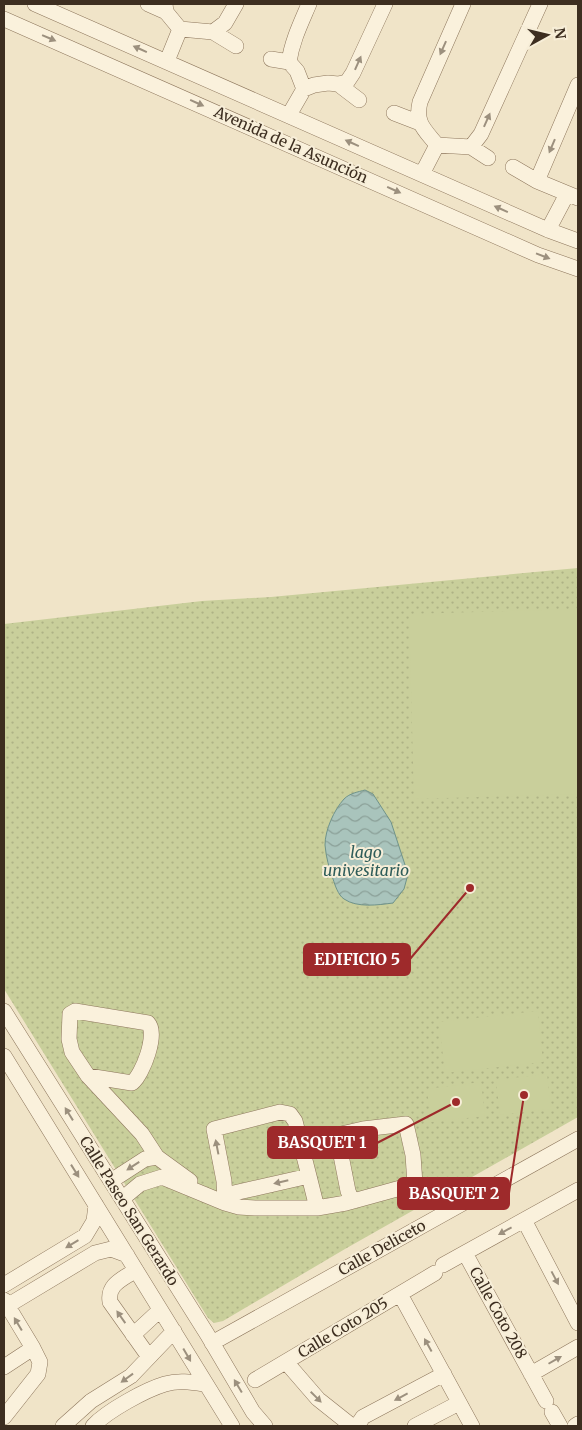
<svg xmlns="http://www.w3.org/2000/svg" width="582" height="1430" font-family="Merriweather,serif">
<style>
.grass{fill:url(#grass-dots)}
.park{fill:#c9cf9b}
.water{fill:url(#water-waves);stroke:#6f938a}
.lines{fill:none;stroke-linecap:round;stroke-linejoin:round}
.minor-casing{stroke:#8d765c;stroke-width:16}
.minor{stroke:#faf1dc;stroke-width:15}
.oneway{fill:#9c907e}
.labels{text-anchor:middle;stroke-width:4;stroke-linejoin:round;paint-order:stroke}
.street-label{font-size:15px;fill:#3d2e20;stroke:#f7eed8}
.water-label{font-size:16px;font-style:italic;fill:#2f5d5a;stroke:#f7eed8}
.leader{fill:none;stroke:#9e2a2b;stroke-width:2}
.callout-dot{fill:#9e2a2b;stroke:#f7eed8;stroke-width:2}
.callout{fill:#9e2a2b;stroke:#9e2a2b;stroke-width:2}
.callout-label{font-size:16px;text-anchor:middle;font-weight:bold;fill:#fff}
</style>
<defs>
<pattern id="grass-dots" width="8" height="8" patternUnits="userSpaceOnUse" patternTransform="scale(1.25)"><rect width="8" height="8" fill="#c9cf9b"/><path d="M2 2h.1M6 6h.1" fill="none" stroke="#aeb285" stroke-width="1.8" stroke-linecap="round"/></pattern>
<pattern id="water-waves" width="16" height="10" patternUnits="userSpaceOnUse" patternTransform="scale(1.25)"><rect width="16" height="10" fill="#a9c4bc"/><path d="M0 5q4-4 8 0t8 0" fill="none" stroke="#8ba098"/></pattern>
</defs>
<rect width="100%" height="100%" fill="#f0e4c8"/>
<path class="grass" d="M578,568V1117L345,1249L223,1321L214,1323L208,1318L4,989V624L202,601L271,597Z"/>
<path class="park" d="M578,609V794L414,799L409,614Z
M538,1011L543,1062L445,1073L439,1022Z
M547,1074L551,1109L500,1115L496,1080Z
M481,1082L485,1116L431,1122L427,1089Z"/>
<path class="water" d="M365,790L373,794L391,822L408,874L404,889L393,903C378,905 357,908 344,899C338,895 335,885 333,879C329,868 326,857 325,845C325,830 334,810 344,799C350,793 358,792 365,790Z"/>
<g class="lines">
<defs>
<path id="minor" d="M35,4L548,230L578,241
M148,4L166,12
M165,4L166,12L180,29L213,32L225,23L236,4
M463,4L420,102C415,123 424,129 437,145L471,147L481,134L540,4
M4,19L538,255L578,269
M213,32L236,46
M271,59L289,62
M167,61L180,29
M338,84L359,100
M304,89L314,85L328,83L338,84L347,82L353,73L385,4
M394,113L420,123
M289,115L304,89L297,71L289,62C292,41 301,23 309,4
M471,147L488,158
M513,167L537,181L578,198
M422,174L437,145
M537,181L578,85
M548,230L567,194
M4,1011L207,1334L253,1412L265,1426
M4,1056L232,1426
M88,1076L132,1083C143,1074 158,1034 148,1023L75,1011L70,1014L69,1039L72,1052L88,1076L142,1134L157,1157L190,1181
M309,1176L317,1208
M111,1181L145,1159L157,1157
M122,1199L140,1184L162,1177L225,1203L239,1207L255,1208H317L346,1203L415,1184L413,1155L406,1124L363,1129L337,1135L348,1191L352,1201
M225,1203L224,1181L214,1129L280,1112L290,1114L295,1121L309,1176L225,1195
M524,1220L578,1323
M465,1253L546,1401
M443,1265L578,1190
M136,1270C123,1279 107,1284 110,1302L149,1357
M4,1285L85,1236L94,1221L96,1205
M400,1294L472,1426
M4,1300L33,1348L40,1362L38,1374L4,1417
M7,1306L95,1253L111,1249L127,1255
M133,1335L160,1310
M212,1343L578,1139
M286,1362L318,1399L352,1426
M4,1367L33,1348
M531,1374L578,1347
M255,1380L435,1273
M552,1412L560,1426
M63,1426L91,1401L131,1376L174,1331
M93,1426C107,1411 145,1390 165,1384C178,1380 191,1382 204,1384
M357,1426L363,1417L444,1374
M415,1426L459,1403
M575,1426L578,1424"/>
</defs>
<use href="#minor" class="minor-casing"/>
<use href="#minor" class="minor"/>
</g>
<defs><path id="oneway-solid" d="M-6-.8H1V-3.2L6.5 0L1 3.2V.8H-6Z" transform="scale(1.25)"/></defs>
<g class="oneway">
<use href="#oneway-solid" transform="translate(49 38) rotate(23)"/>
<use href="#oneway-solid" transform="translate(443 48) rotate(114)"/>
<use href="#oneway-solid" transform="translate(140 49) rotate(-156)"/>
<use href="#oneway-solid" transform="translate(358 63) rotate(-66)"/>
<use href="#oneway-solid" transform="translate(197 103) rotate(24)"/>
<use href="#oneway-solid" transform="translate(487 120) rotate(-66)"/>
<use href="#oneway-solid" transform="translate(352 143) rotate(-156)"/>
<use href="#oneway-solid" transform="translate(552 146) rotate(113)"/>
<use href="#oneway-solid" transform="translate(394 190) rotate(24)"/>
<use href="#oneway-solid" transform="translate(501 209) rotate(-156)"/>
<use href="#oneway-solid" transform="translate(543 256) rotate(21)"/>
<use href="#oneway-solid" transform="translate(69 1114) rotate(-122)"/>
<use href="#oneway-solid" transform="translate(217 1147) rotate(-101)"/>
<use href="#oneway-solid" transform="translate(133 1166) rotate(147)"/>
<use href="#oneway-solid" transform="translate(75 1171) rotate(58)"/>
<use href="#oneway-solid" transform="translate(281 1182) rotate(167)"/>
<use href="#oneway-solid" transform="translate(505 1231) rotate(151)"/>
<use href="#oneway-solid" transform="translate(72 1244) rotate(149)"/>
<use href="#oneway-solid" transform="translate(555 1278) rotate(62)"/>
<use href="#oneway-solid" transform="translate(121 1317) rotate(-125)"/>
<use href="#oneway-solid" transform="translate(18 1324) rotate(-121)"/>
<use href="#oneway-solid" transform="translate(428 1345) rotate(-119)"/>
<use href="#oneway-solid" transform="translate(187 1355) rotate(60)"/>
<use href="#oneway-solid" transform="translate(555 1360) rotate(-30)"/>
<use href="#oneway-solid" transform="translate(127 1378) rotate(144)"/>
<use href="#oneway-solid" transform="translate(238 1386) rotate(-121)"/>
<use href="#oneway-solid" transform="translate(316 1397) rotate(45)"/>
<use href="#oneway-solid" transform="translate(401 1397) rotate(152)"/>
</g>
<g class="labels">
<g class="street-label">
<text transform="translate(291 145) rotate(24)" y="5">Avenida de la Asunción</text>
<text transform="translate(129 1211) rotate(58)" y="5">Calle Paseo San Gerardo</text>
<text transform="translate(382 1248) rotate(-29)" y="5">Calle Deliceto</text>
<text transform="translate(498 1313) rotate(61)" y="5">Calle Coto 208</text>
<text transform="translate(343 1328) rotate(-31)" y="5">Calle Coto 205</text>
</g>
<g class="water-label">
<text x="366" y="858">lago<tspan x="366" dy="18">univesitario</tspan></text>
</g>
</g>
<path class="leader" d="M470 888L410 959M456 1102L377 1143M524 1095L509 1193"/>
<g class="callout-dot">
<circle cx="470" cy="888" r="5"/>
<circle cx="456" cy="1102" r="5"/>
<circle cx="524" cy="1095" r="5"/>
</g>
<g class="callout">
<rect x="304" y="944" width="106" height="31" rx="5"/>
<rect x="268" y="1127" width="109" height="31" rx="5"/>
<rect x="398" y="1178" width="111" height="31" rx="5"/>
</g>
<g class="callout-label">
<text x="357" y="965">EDIFICIO 5</text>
<text x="322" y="1148">BASQUET 1</text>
<text x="454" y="1199">BASQUET 2</text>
</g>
<rect width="582" height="1430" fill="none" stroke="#3d2e20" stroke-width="10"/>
<g transform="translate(547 35) rotate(82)" stroke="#f7eed8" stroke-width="4" paint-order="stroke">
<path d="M0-4L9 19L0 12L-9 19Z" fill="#3d2e20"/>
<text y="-8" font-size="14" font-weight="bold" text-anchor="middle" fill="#3d2e20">N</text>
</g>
</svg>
